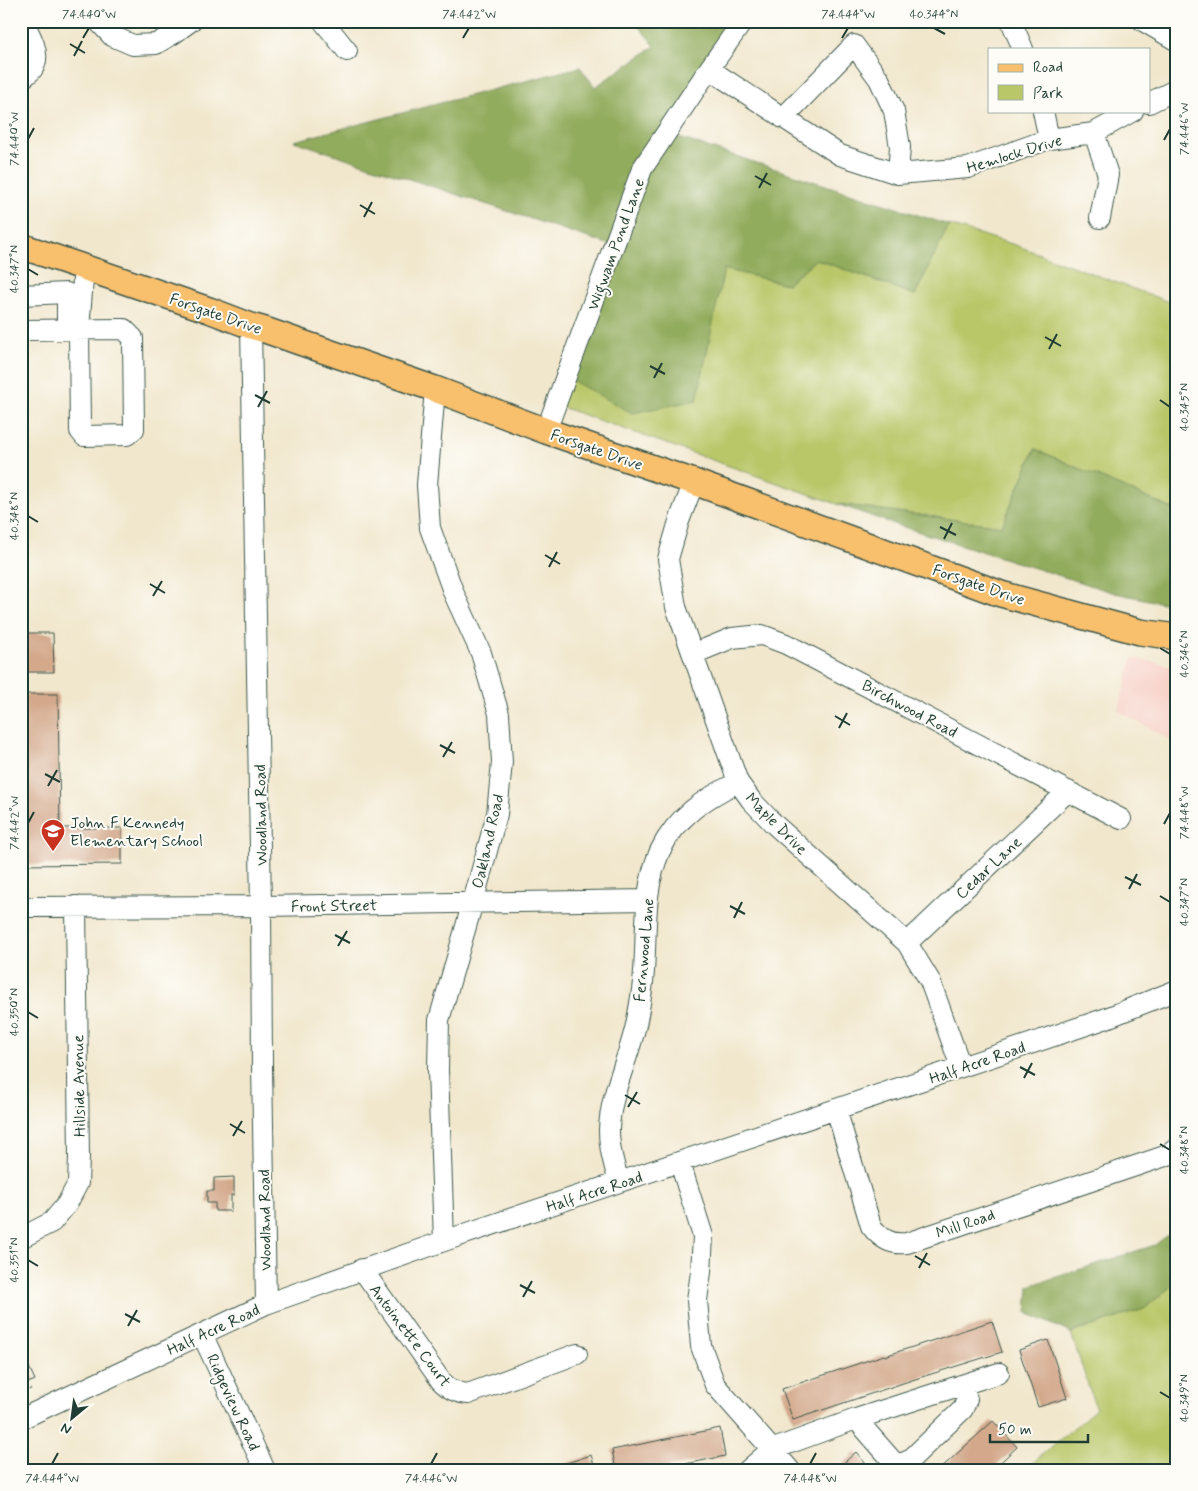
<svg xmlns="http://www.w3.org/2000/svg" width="1198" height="1491" font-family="Mynerve,sans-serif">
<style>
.built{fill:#f7d1c8}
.green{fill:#b9c769;stroke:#6c824e}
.forest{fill:#92ac5d;stroke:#587448}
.building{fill:#d3a88b}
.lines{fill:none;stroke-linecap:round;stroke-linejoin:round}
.minor-casing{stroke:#3e564b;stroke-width:22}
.major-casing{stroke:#3e564b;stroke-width:28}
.path{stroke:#3e564b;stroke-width:2.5;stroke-dasharray:1 4;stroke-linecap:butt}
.minor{stroke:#fff;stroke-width:20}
.major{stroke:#f8bf6c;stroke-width:25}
.ticks{fill:none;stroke:#1f3d34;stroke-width:2}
.labels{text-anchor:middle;stroke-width:4;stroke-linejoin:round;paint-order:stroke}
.street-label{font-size:16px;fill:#1f3d34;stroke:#fdfcf7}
.poi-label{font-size:16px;fill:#1f3d34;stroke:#fdfcf7;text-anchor:start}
.neatline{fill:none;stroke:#1f3d34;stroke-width:2}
.ticks-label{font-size:12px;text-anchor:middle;fill:#1f3d34}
</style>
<rect width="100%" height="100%" fill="#fdfcf7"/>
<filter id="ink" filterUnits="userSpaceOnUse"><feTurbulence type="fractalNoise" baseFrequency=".02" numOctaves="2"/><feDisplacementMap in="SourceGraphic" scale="10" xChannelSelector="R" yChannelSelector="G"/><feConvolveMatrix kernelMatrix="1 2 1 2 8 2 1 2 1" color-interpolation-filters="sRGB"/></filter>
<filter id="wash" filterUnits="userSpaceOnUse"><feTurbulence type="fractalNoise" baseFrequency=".0096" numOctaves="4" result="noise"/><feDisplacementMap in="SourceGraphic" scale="20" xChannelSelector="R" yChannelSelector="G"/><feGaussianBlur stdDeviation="1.12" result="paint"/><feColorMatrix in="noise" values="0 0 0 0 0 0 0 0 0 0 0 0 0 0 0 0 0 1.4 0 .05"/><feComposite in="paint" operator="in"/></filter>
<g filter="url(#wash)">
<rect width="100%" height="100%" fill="#f1e7cd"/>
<path class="built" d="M1133,658L1177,667V743L1118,711Z"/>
<path class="green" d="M949,225L1015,245L1177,305V511L1035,449L1002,526L837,504L553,404L564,376L724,269L787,284L816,259L915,295Z
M1177,1281V1470H1024L1096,1409L1071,1333L1144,1309Z"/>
<path class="forest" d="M634,21H745L661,132L949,225L915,295L816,259L787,284L724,269L697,400L632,413L564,376L610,245L294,141L580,67L595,87L655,46Z
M1035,449L1177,511V606L1115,593L891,523L837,504L1002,526Z
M1177,1228V1281L1144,1309L1071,1333L1027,1313L1029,1286L1155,1245Z"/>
<g id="blocks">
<path class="building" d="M21,633H53L54,672H21Z
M21,694H58L60,828H122V864L21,865Z
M234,1177V1195H231V1211H215V1203H207V1191H214V1178Z
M992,1321L1002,1352L912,1380L793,1420L782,1389L884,1355L885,1356Z
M1048,1340L1067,1398L1038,1407L1019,1350Z
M21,1350L35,1380L21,1386Z
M993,1421L1017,1447L992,1470H939Z
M720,1428L725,1456L656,1470H616L612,1450Z
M856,1452L871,1470H836Z
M591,1455L596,1470H553L552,1468Z"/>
</g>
</g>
<g filter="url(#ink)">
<use href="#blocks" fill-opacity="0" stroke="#3e564b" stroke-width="1"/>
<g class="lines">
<defs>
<path id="minor" d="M98,21L112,36L133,45L156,44L173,34L191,21
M323,21L347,51
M1011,21L1023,49
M1143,21L1177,41
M709,69L840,155L898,174L968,168L1049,139L1094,133L1133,111
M21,79C27,75 33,71 35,64C40,51 29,33 23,21
M1149,103L1177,89
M1043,111L1049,139
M783,118L854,45L879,79L894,111L900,147L898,174
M1094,133L1108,175L1100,218
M21,295L67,293V329
M251,326L261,906L262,1065L266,1304
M21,330L124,329L133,338L134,429L127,435L84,436L80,431L79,329L84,267
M435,389L427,485L430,528L454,594L481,653L499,714L502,762L497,814L473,902L439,1020L438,1070L444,1241
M546,431L642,169L709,69L743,21
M694,482L679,521L668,559L676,607L738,782L751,800L774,824L907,943L930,981L961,1067
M693,654L732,638L762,635L786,644L1121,819
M21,907L261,906L647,900
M907,943L1068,791
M836,1109L871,1226C881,1239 891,1245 907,1243L1168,1155L1177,1148
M680,1163L703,1236L701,1272L697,1300L701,1346L715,1385L790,1470
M619,1182C614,1165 609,1148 609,1130C610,1092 630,1057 637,1020C640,1004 643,987 644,971C647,930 643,889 660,851C677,816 704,799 738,782
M21,1238L52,1222L67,1204L78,1183L79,1157L76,906
M362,1269L441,1381C449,1389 456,1393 468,1394L577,1354
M202,1334L265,1470
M21,1419L266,1304L444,1241L1104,1019L1177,990
M856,1419L891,1459L898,1465L910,1460L963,1409L967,1399L961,1385
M748,1470L771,1450L856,1419L999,1373"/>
<path id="major" d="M21,246L209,310L251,326L265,330L435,389L546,431L694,482L1001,594L1140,632L1177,637"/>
</defs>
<use href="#minor" class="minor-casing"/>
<use href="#major" class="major-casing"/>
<path class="path" d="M21,1394L30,1390L29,1386"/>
<use href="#minor" class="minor"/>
<use href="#major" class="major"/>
</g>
</g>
<path class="ticks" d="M934,28L945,34M83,38L89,28M463,38L469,28M842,38L848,28M70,44L85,53M74,56L82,41M28,139L34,128M1164,140L1170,129M755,176L771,185M759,188L767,173M360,205L375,214M364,217L372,202M28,269L38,275M1045,337L1061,346M1049,349L1057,334M650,366L665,374M654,378L662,363M255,395L270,403M1160,400L1170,407M258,407L267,391M28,516L38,522M940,527L956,535M944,539L952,523M545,555L560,564M549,567L557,552M150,584L165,593M153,596L162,581M1160,648L1170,654M835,716L850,725M839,728L847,713M440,745L455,753M443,757L452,742M45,774L60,782M48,786L57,770M28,823L34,812M1164,824L1170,813M1125,877L1141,885M1129,889L1137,874M1160,896L1170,902M730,906L745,914M734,918L742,902M335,935L350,943M338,946L347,931M28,1012L38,1018M1020,1067L1035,1075M1024,1078L1032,1063M625,1095L640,1104M628,1107L637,1092M230,1124L245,1133M233,1136L242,1121M1160,1144L1170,1150M915,1256L930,1265M28,1260L38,1266M919,1268L927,1253M520,1285L535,1293M523,1297L532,1281M125,1314L140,1322M128,1326L137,1310M1160,1392L1170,1398M52,1464L58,1453M431,1464L437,1453M810,1464L816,1453"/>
<defs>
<symbol id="school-pin" viewBox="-11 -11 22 30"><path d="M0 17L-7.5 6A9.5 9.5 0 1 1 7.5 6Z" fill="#c8321e" stroke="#fdfcf7"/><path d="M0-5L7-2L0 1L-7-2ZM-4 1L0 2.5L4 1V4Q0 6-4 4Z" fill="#fff"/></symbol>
</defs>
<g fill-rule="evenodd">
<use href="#school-pin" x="39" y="817" width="28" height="38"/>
</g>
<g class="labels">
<g class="street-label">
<text transform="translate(1014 153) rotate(-17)" y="6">Hemlock Drive</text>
<text transform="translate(615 244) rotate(-70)" y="6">Wigwam Pond Lane</text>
<text transform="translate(216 313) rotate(19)" y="6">Forsgate Drive</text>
<text transform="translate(597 449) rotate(19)" y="6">Forsgate Drive</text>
<text transform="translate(979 584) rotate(19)" y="6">Forsgate Drive</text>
<text transform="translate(910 708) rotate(28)" y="6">Birchwood Road</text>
<text transform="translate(260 815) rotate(-91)" y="6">Woodland Road</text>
<text transform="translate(777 823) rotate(45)" y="6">Maple Drive</text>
<text transform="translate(487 841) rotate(-77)" y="6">Oakland Road</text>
<text transform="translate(988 867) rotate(-43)" y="6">Cedar Lane</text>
<text transform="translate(334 905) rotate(-1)" y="6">Front Street</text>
<text transform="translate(643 950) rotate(-85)" y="6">Fernwood Lane</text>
<text transform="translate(977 1062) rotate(-19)" y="6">Half Acre Road</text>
<text transform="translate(78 1086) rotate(-91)" y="6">Hillside Avenue</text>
<text transform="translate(594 1191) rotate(-18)" y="6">Half Acre Road</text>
<text transform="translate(264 1220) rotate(-91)" y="6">Woodland Road</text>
<text transform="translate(965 1223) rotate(-19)" y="6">Mill Road</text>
<text transform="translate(213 1329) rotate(-25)" y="6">Half Acre Road</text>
<text transform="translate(411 1335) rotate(53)" y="6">Antoinette Court</text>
<text transform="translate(234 1402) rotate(65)" y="6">Ridgeview Road</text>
</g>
<g class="poi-label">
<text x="70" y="828">John F Kennedy<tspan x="70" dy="18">Elementary School</tspan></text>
</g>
</g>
<rect width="1198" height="1491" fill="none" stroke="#fdfcf7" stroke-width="55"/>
<rect x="988" y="48" width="162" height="65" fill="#fdfcf7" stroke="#a4b0a9"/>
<rect x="998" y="64" width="25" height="8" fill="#f8bf6c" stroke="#a4b0a9"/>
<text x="1033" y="72" font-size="15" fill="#1f3d34">Road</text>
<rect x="998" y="85" width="25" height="15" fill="#b9c769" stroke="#a4b0a9"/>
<text x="1033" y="98" font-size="15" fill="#1f3d34">Park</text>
<g transform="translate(72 1418) rotate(209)" stroke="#fdfcf7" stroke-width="4" paint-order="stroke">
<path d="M0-4L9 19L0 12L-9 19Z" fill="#1f3d34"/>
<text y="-8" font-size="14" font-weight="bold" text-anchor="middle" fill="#1f3d34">N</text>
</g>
<path d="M990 1434v8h98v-8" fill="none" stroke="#1f3d34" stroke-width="2.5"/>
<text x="998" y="1434" font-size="15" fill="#1f3d34" stroke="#fdfcf7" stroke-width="4" paint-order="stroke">50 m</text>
<rect x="28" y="28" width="1142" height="1436" class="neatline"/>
<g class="ticks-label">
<text x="89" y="18">74.440°W</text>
<text x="469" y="18">74.442°W</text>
<text x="848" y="18">74.444°W</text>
<text x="934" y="18">40.344°N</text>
<text transform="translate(1184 129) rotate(-90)" y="4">74.446°W</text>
<text transform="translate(14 139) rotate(-90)" y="4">74.440°W</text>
<text transform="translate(14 269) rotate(-90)" y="4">40.347°N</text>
<text transform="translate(1184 407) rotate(-90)" y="4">40.345°N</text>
<text transform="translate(14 516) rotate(-90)" y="4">40.348°N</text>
<text transform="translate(1184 654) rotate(-90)" y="4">40.346°N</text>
<text transform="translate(1184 813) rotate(-90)" y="4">74.448°W</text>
<text transform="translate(14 823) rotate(-90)" y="4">74.442°W</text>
<text transform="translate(1184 902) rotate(-90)" y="4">40.347°N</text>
<text transform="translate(14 1012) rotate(-90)" y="4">40.350°N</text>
<text transform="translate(1184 1150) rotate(-90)" y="4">40.348°N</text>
<text transform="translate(14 1260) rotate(-90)" y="4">40.351°N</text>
<text transform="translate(1184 1398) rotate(-90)" y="4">40.349°N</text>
<text x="52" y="1482">74.444°W</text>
<text x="431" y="1482">74.446°W</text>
<text x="810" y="1482">74.448°W</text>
</g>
</svg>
